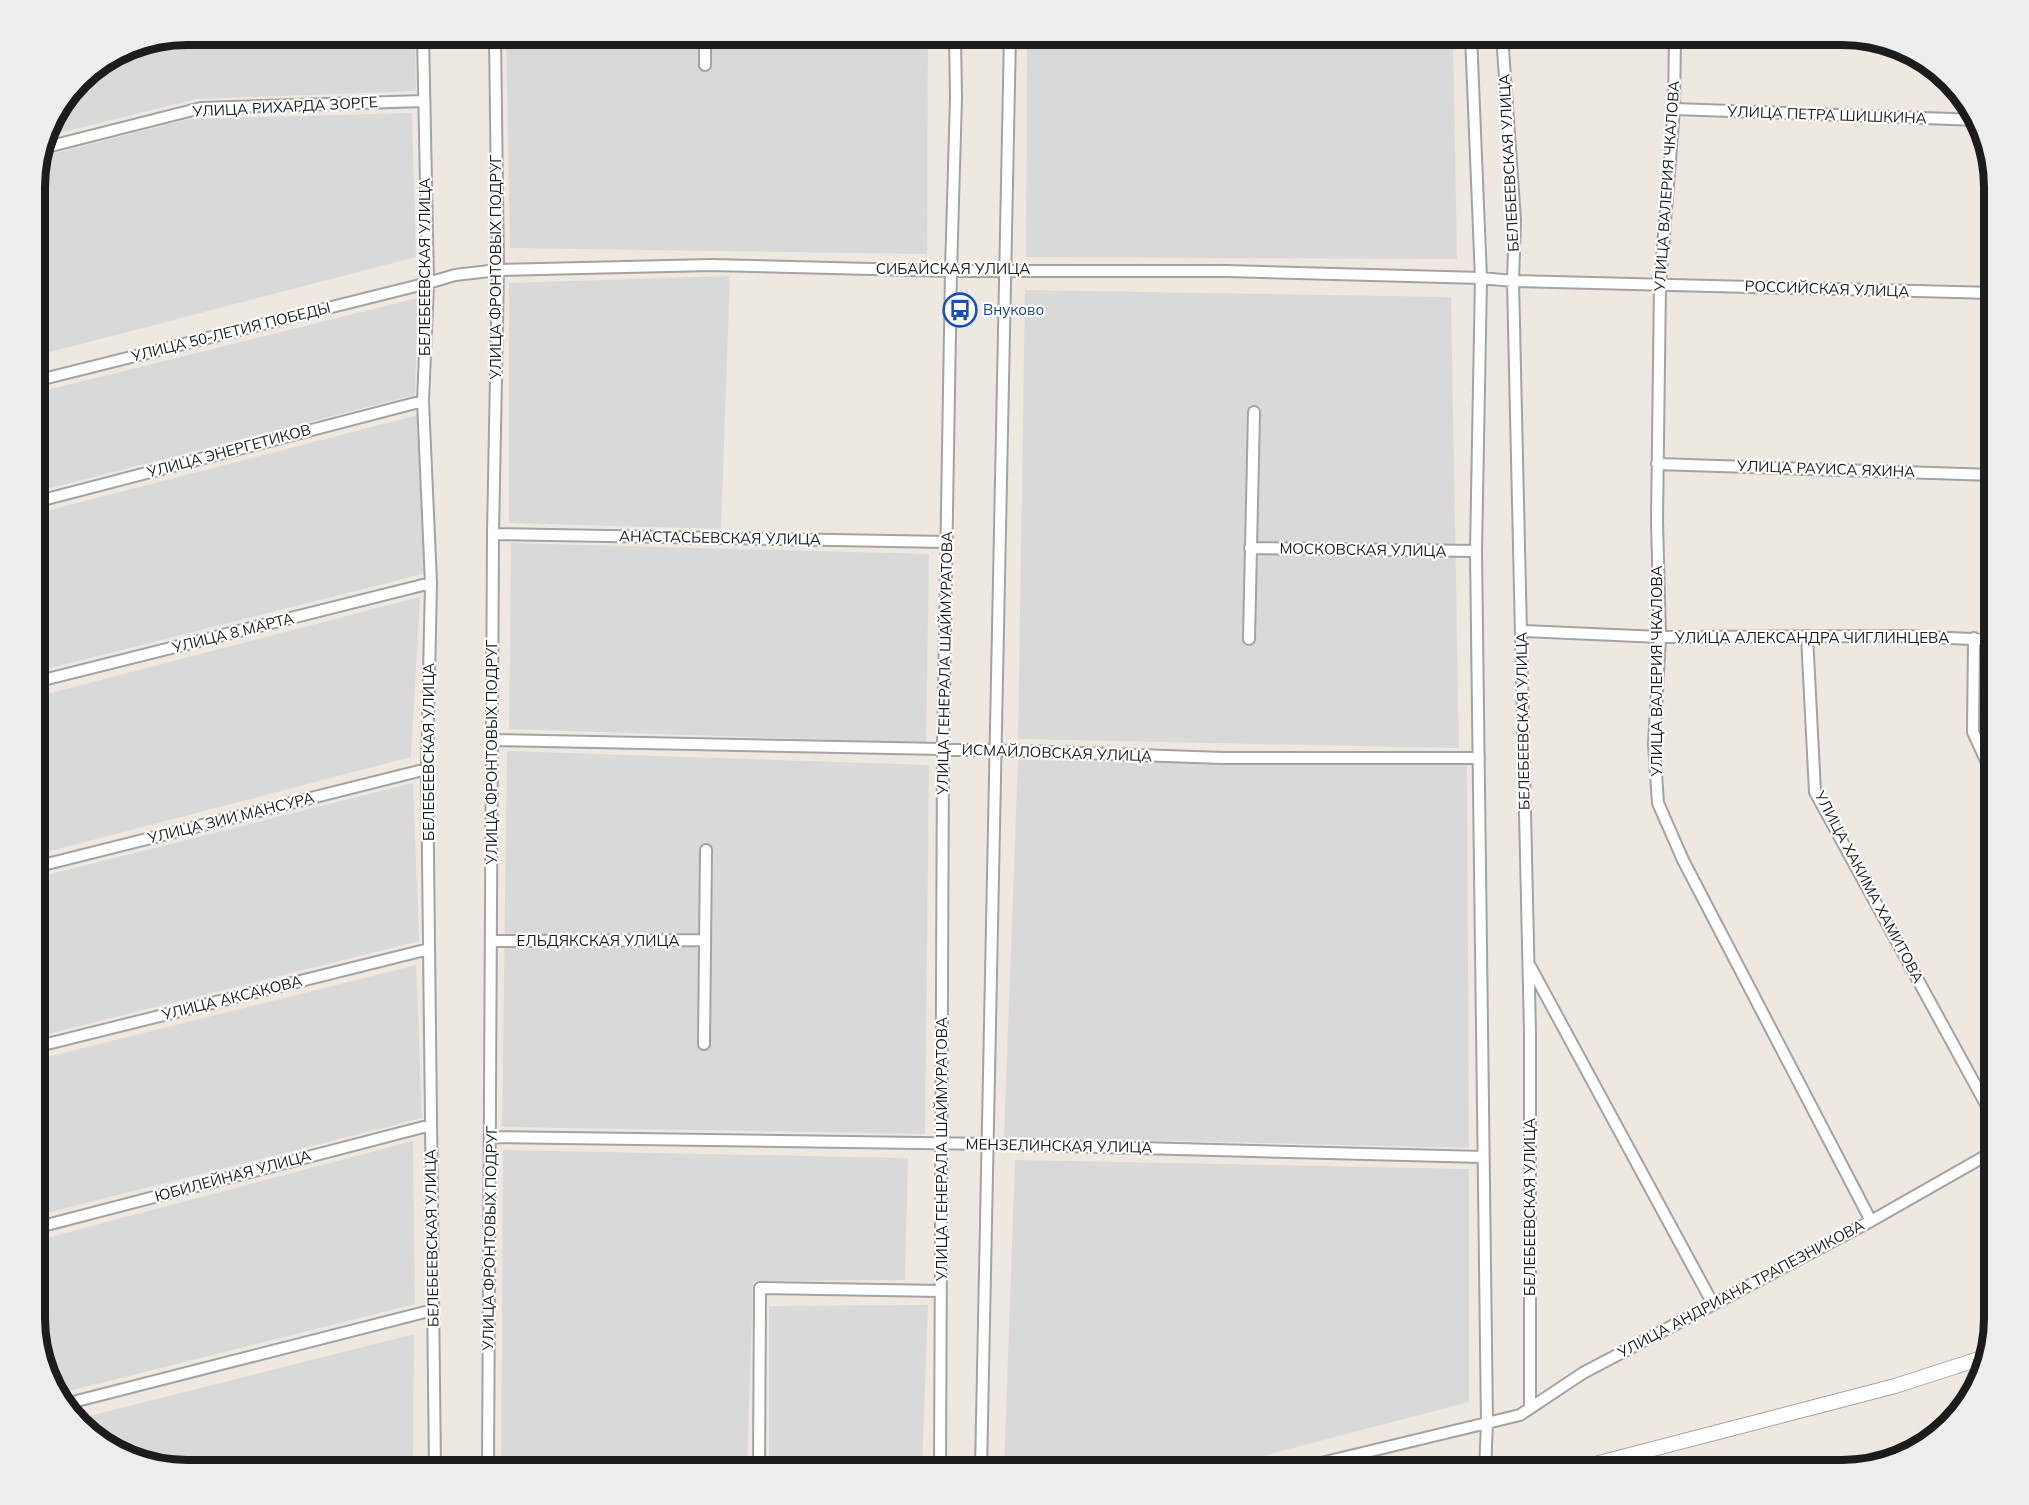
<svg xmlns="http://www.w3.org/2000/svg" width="2029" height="1505" font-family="Mulish,sans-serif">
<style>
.residential{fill:#dad9d9}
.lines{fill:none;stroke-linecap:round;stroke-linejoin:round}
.minor-casing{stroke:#a3a3a3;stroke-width:14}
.tertiary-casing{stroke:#a3a3a3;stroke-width:16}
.minor{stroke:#fff;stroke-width:10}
.tertiary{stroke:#fff;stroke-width:14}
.labels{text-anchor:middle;stroke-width:4.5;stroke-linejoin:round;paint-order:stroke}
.street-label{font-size:15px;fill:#1c1c1c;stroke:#fff}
.transit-label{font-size:15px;fill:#164399;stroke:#fff;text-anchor:start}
.rim{fill:none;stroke:#1c1c1c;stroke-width:8}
</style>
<rect width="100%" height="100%" fill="#efe8e1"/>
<path class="residential" d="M187,35H415L416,91L197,99L46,136L50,119L86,72L129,46Z
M506,35H928L927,254L510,248Z
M1027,35H1453L1457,259L1026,257Z
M412,113L416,257L35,356V176L40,157L189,119Z
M730,276L721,529L509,523V283Z
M1025,290L1451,297L1459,748L1018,739Z
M418,298L415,395L35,492V393Z
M418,415L426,573L35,672V514Z
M511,543L929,554L926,743L509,729Z
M420,597L411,757L35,855V697Z
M507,751L929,765L925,1134L502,1127Z
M1018,760L1467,765L1469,1148L1004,1137Z
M413,783L419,941L35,1037V878Z
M416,965L422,1118L35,1216V1060Z
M413,1141L415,1304L57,1394L50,1386L35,1328V1241Z
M503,1150L908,1158L905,1280L753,1281L747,1470H501Z
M1015,1160L1469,1169V1402L1209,1470H1004Z
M928,1305L922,1470H769V1306Z
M414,1334L413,1470H186L137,1462L94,1439L78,1419Z"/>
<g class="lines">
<defs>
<path id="minor" d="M423,35L428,283L423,401L431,583L427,769L435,1470
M1471,35L1481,278L1476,551L1487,1423L1485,1470
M1502,35L1515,220L1513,281L1530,1033V1408
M1675,35L1674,109L1660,284L1657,521L1660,637L1654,744L1658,803L1683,860L1871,1221
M705,65V35
M1674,109L1979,120
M43,148L201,108L424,101
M35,381L428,283L455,275L498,270L711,265L951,271H1226L1481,278L1513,281L1994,293
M1657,464L1994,475
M35,502L423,401
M493,534L947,542
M1250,548L1476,551
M1522,631L1660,637L1905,636L1994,640
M1807,636L1815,792L1994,1119
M1974,638L1973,732L1994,778
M1249,639L1254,412
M35,682L431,583
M492,740L994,750L1223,758H1479
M35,867L427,769
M492,941L704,940
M1530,966L1713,1304
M704,1044L706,850
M35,1047L429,949
M491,1137L989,1144L1483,1157
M35,1228L431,1125
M65,1404L433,1310
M488,1470L493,534L498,270L495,35
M759,1470L760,1288L941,1291
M940,1470L943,750L951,271L956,98L955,35
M981,1470L1010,35
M1292,1470L1520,1415L1583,1373L1871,1221L1994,1151"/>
<path id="tertiary" d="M1572,1470L1895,1386L1988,1356"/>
</defs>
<use href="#minor" class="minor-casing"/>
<use href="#tertiary" class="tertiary-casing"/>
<use href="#minor" class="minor"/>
<use href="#tertiary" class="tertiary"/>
</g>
<defs>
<symbol id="bus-ring" viewBox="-11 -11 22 22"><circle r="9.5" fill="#fff" stroke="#1a4fb4" stroke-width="1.5"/><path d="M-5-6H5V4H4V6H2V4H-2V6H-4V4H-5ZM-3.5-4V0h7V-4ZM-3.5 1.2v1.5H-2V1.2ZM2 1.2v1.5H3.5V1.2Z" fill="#1a4fb4"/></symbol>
</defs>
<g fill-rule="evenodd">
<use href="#bus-ring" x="941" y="291" width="38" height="38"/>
</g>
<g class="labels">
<g class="street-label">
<text transform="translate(285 107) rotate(-3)" y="5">УЛИЦА РИХАРДА ЗОРГЕ</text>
<text transform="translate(1827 115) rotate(2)" y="5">УЛИЦА ПЕТРА ШИШКИНА</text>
<text transform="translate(1509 163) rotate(-93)" y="5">БЕЛЕБЕЕВСКАЯ УЛИЦА</text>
<text transform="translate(1667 186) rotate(-86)" y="5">УЛИЦА ВАЛЕРИЯ ЧКАЛОВА</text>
<text transform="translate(425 267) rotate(-90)" y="5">БЕЛЕБЕЕВСКАЯ УЛИЦА</text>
<text transform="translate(496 267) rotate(-90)" y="5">УЛИЦА ФРОНТОВЫХ ПОДРУГ</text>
<text x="953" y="274">СИБАЙСКАЯ УЛИЦА</text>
<text transform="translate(1827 289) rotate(2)" y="5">РОССИЙСКАЯ УЛИЦА</text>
<text transform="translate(231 332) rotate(-14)" y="5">УЛИЦА 50-ЛЕТИЯ ПОБЕДЫ</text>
<text transform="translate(229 451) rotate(-15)" y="5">УЛИЦА ЭНЕРГЕТИКОВ</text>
<text transform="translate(1826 469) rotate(2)" y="5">УЛИЦА РАУИСА ЯХИНА</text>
<text transform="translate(720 538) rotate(1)" y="5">АНАСТАСЬЕВСКАЯ УЛИЦА</text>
<text transform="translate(1363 550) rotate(1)" y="5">МОСКОВСКАЯ УЛИЦА</text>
<text transform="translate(233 633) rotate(-14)" y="5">УЛИЦА 8 МАРТА</text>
<text x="1812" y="643">УЛИЦА АЛЕКСАНДРА ЧИГЛИНЦЕВА</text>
<text transform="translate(945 663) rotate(-89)" y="5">УЛИЦА ГЕНЕРАЛА ШАЙМУРАТОВА</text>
<text transform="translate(1657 671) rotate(-90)" y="5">УЛИЦА ВАЛЕРИЯ ЧКАЛОВА</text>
<text transform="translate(1523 721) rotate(-91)" y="5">БЕЛЕБЕЕВСКАЯ УЛИЦА</text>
<text transform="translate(429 752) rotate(-90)" y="5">БЕЛЕБЕЕВСКАЯ УЛИЦА</text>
<text transform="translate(492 752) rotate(-90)" y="5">УЛИЦА ФРОНТОВЫХ ПОДРУГ</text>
<text transform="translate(1057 753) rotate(2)" y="5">ИСМАЙЛОВСКАЯ УЛИЦА</text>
<text transform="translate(231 818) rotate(-14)" y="5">УЛИЦА ЗИИ МАНСУРА</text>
<text transform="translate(1869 887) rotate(62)" y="5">УЛИЦА ХАКИМА ХАМИТОВА</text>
<text x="598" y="946">ЕЛЬДЯКСКАЯ УЛИЦА</text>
<text transform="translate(232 998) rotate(-14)" y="5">УЛИЦА АКСАКОВА</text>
<text transform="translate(1059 1146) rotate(1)" y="5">МЕНЗЕЛИНСКАЯ УЛИЦА</text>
<text transform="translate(942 1149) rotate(-90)" y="5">УЛИЦА ГЕНЕРАЛА ШАЙМУРАТОВА</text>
<text transform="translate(233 1176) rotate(-15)" y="5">ЮБИЛЕЙНАЯ УЛИЦА</text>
<text transform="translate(1530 1207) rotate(-90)" y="5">БЕЛЕБЕЕВСКАЯ УЛИЦА</text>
<text transform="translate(432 1238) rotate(-91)" y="5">БЕЛЕБЕЕВСКАЯ УЛИЦА</text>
<text transform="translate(490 1238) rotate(-89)" y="5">УЛИЦА ФРОНТОВЫХ ПОДРУГ</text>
<text transform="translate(1741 1289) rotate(-28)" y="5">УЛИЦА АНДРИАНА ТРАПЕЗНИКОВА</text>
</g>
<g class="transit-label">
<text x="983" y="315">Внуково</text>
</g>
</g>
<path d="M0 0H2029V1505H0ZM187 45H1842A142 142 0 0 1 1984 187V1318A142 142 0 0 1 1842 1460H187A142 142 0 0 1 45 1318V187A142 142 0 0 1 187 45Z" fill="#ededed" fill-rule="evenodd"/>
<path class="rim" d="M187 45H1842A142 142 0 0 1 1984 187V1318A142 142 0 0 1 1842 1460H187A142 142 0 0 1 45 1318V187A142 142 0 0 1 187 45Z"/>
</svg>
